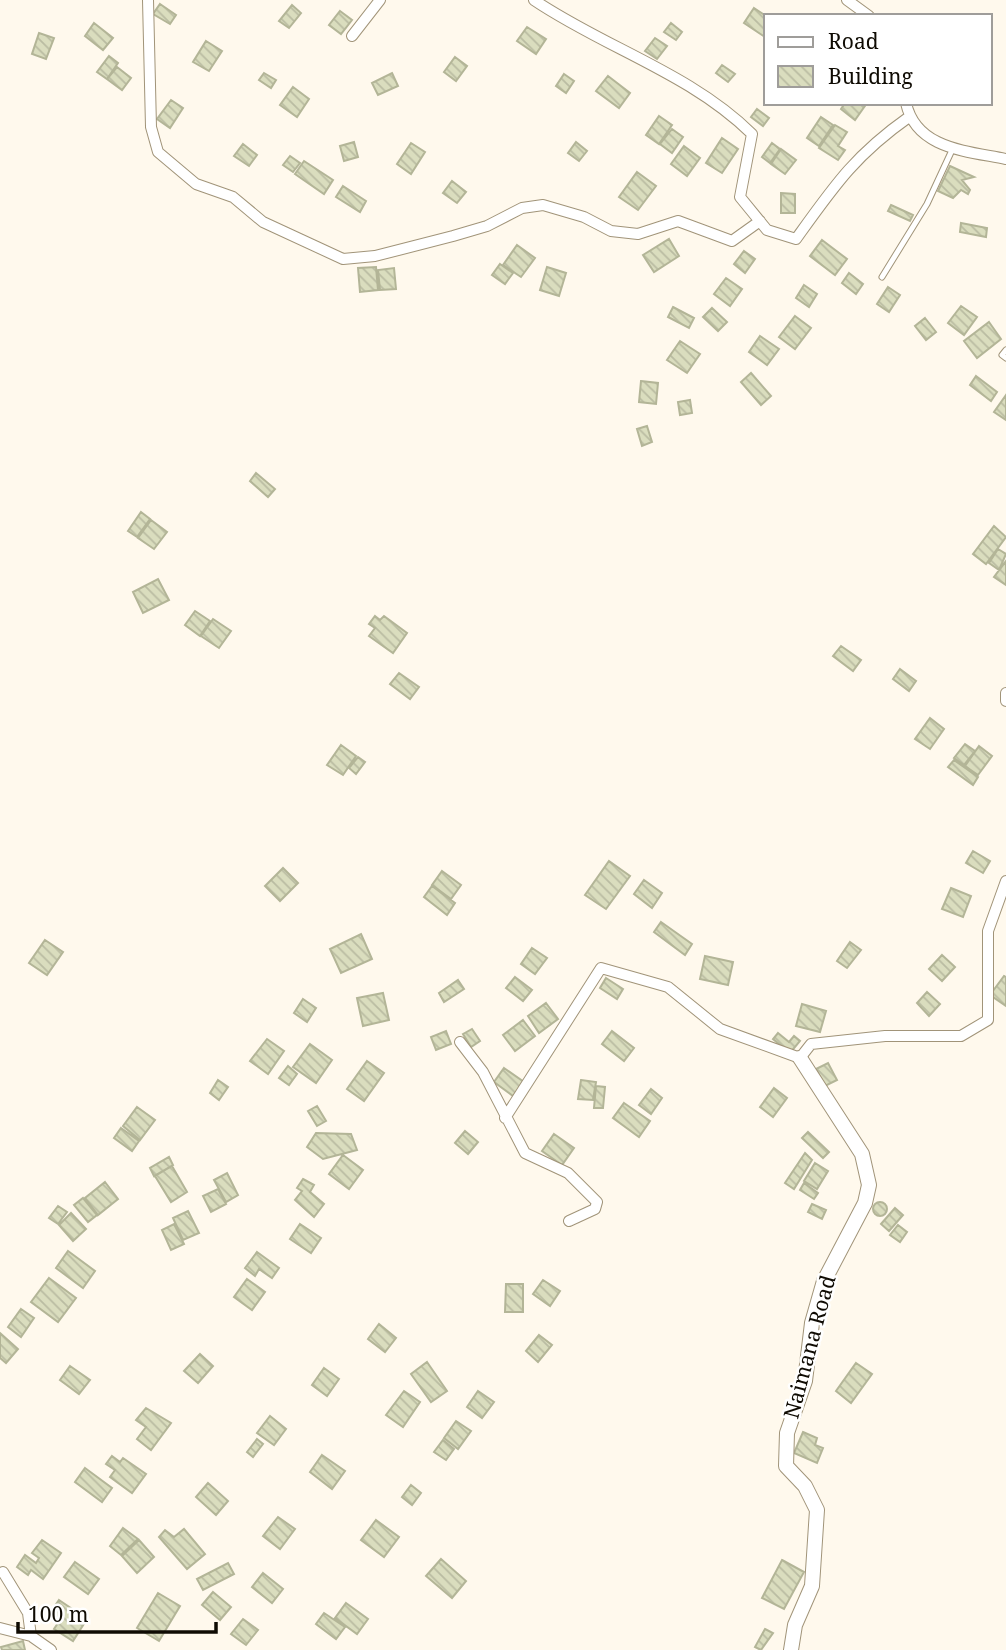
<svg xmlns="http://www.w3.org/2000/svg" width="1006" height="1650" font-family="'Noto Serif',serif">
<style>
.building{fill:url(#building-back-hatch);stroke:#b3b597;stroke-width:2}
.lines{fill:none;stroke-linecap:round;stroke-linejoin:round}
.service-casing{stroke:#a19479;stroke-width:7}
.minor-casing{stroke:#a19479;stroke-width:12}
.tertiary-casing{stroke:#a19479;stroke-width:16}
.service{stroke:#fff;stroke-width:5}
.minor{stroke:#fff;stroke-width:10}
.tertiary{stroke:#fff;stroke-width:14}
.labels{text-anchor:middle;stroke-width:5;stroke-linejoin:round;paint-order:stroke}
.street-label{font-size:21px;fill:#0f0b03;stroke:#fff}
</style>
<defs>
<pattern id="building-back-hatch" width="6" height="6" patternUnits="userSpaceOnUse" patternTransform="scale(1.75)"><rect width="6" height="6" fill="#daddbe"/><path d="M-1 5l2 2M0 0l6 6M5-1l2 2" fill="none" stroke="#babca2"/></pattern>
</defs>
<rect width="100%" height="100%" fill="#fff9ed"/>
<path class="building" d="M160,4L176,15L170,24L153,14Z
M292,5L301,13L289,28L279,21Z
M754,8L766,16L765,37L744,23Z
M340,11L352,20L341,34L329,25Z
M94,23L113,38L103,50L85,36Z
M671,23L682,32L676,40L664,32Z
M527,27L546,39L536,54L517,41Z
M39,33L54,38L46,59L32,54Z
M655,38L667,46L657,59L645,51Z
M206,41L222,51L209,71L193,62Z
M109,56L118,63L107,79L97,72Z
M455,57L467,66L456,81L444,72Z
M722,65L735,74L728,82L716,73Z
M117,67L131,78L122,90L107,79Z
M264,73L276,80L271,88L259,80Z
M392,73L398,86L378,95L372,83Z
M564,74L574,81L566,93L556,86Z
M608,76L630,93L619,108L596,91Z
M293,87L309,99L297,117L280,105Z
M171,100L183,108L170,128L157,119Z
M845,103H867L855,120L841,109Z
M757,109L769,118L763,126L751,117Z
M659,116L672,125L659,144L646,135Z
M821,117L833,125L819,146L807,138Z
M835,125L847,132L838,146L845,150L838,160L819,148Z
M672,129L683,137L672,153L660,144Z
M722,138L738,149L722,173L706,163Z
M354,142L358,157L344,161L340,146Z
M576,142L587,151L579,161L568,153Z
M411,143L425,152L411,174L397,164Z
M772,143L780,149L770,163L762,157Z
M243,144L257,155L249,166L234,156Z
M684,146L700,158L687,176L671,164Z
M781,149L796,160L785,174L771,164Z
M290,156L300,163L293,172L283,165Z
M304,161L333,180L324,194L295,174Z
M950,166L974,177L962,180L970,190L968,194L961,190L953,198L938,191Z
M637,172L656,186L638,210L619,197Z
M452,181L466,192L457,203L443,193Z
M343,186L366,201L360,212L336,197Z
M781,193L795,194V213H781Z
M891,205L913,215L910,221L888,211Z
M961,223L987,228L986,237L960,232Z
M669,239L679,256L654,272L643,255Z
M822,240L847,259L835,275L810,256Z
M517,245L535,258L521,277L503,265Z
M744,251L755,259L745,273L734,264Z
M500,264L513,273L505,284L492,275Z
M376,267L378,290L360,292L358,268Z
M547,267L566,273L559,296L540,290Z
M394,268L396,289L380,290L378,270Z
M849,273L863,284L856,294L842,283Z
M726,278L742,289L730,306L714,294Z
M804,285L817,294L809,307L796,298Z
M888,287L900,295L889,312L877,304Z
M961,306L977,317L964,335L948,323Z
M673,307L694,318L689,328L668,317Z
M712,308L727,322L718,331L703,317Z
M795,316L811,328L795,349L779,337Z
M925,318L936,332L926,340L915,326Z
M989,322L1001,339L977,358L964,341Z
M760,336L779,349L767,365L749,352Z
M680,341L700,354L687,373L667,360Z
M751,373L771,396L761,405L741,382Z
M976,376L997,392L991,401L970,385Z
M641,381L658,383L656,404L639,402Z
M1006,395V420L994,412Z
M690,400L692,413L680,415L678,402Z
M647,426L652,442L642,446L637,429Z
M256,473L275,489L268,497L250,481Z
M141,512L150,519L137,537L128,531Z
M151,520L167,532L154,549L138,538Z
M994,526L1006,537L986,564L973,554Z
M998,549L1006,554L999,570L989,563Z
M1006,561V585L994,577Z
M158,579L169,600L143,613L133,592Z
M195,611L210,621L200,636L185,625Z
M375,616L380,620L384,616L407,633L393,653L369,636L375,628L369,624Z
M213,619L231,631L219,648L201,636Z
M841,646L861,660L853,671L833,656Z
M900,669L916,681L909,691L893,679Z
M399,673L419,687L410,699L390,684Z
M930,718L944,729L930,749L915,739Z
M965,744L975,751L964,765L954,758Z
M341,745L356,756L343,775L327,765Z
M979,746L992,756L978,775L965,766Z
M358,757L365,762L356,774L349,768Z
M954,760L978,777L973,785L948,767Z
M973,851L990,861L983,873L966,863Z
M609,861L630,876L606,909L585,895Z
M283,868L298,883L280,901L265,886Z
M442,871L461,885L451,899L432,885Z
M644,880L662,893L652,908L634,894Z
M432,886L455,903L447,915L424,897Z
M951,888L971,896L963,917L942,909Z
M661,922L692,944L685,955L654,932Z
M361,934L372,959L341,973L330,949Z
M45,940L63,952L47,975L29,963Z
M850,942L861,950L847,968L837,961Z
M532,948L547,958L535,974L521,964Z
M942,955L955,967L942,981L929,969Z
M705,956L733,962L728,985L700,979Z
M1004,976L1006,977V1006L990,995Z
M515,977L532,990L523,1001L506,988Z
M606,978L623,989L617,999L600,988Z
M458,980L464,989L444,1002L439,993Z
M927,992L940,1004L929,1016L917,1003Z
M383,993L389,1020L363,1026L357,998Z
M303,999L316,1008L307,1022L294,1013Z
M546,1003L558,1019L539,1033L528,1016Z
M802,1004L826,1011L820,1032L796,1026Z
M523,1020L535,1036L515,1051L503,1035Z
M472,1029L480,1041L471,1047L463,1034Z
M446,1031L451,1044L436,1050L431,1037Z
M612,1031L634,1048L624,1061L602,1044Z
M778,1033L789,1042L794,1036L800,1041L790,1053L773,1039Z
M267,1039L284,1051L268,1074L250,1061Z
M310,1044L332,1060L316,1083L293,1067Z
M367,1061L384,1073L364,1101L347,1089Z
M828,1063L837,1080L825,1086L816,1069Z
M288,1066L297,1074L289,1085L279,1078Z
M504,1068L524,1082L513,1096L494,1082Z
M218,1080L228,1087L219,1100L210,1093Z
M581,1080L596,1082L593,1100L578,1099Z
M596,1086L605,1087L603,1108H594Z
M774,1088L787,1098L773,1117L760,1107Z
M651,1089L662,1098L651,1114L639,1105Z
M624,1103L650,1121L639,1137L613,1118Z
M317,1106L326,1121L317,1126L308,1111Z
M137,1107L155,1120L140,1140L123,1126Z
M121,1128L139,1141L132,1151L114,1138Z
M465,1131L478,1142L468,1154L455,1143Z
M808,1132L829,1152L823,1158L802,1138Z
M316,1133L351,1134L357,1150L323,1159L307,1147Z
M554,1134L574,1148L562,1165L542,1151Z
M805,1153L812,1160L794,1189L785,1183Z
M343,1155L363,1170L349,1189L329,1174Z
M169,1157L173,1165L154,1176L150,1168Z
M815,1163L828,1171L817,1189L804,1181Z
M172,1166L187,1192L171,1202L155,1176Z
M227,1173L238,1195L226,1202L214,1180Z
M303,1179L314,1185L310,1192L324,1204L314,1217L295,1200L302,1191L297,1188Z
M105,1182L118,1199L98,1215L85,1198Z
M804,1183L818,1193L814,1199L800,1190Z
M218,1189L226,1204L211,1212L203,1196Z
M83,1198L97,1215L88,1222L74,1205Z
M873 1209a7 7 0 1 1 14 0a7 7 0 1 1-14 0Z
M812,1204L826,1210L822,1219L808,1212Z
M58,1206L67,1212L58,1224L49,1218Z
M895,1208L903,1215L889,1231L881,1224Z
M188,1211L199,1233L183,1240L173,1218Z
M71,1213L86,1229L73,1241L59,1225Z
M174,1224L184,1244L171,1250L162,1230Z
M300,1224L321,1238L311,1253L290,1239Z
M898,1225L907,1232L900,1242L890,1235Z
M68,1251L95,1271L83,1288L56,1268Z
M257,1252L279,1268L272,1278L259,1269L255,1276L245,1268Z
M49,1278L76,1298L58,1322L31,1302Z
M247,1279L265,1292L252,1310L234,1297Z
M543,1280L560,1291L550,1306L533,1294Z
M506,1284H523V1312H505Z
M21,1309L34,1318L21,1337L8,1327Z
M379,1324L396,1338L385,1352L368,1339Z
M0,1333L18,1349L6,1363L0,1358Z
M539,1335L552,1345L538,1362L526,1351Z
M200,1354L213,1366L198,1383L184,1371Z
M427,1362L447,1391L431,1402L411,1374Z
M856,1363L872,1374L851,1403L836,1391Z
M70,1366L90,1380L79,1394L60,1380Z
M324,1368L339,1379L327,1396L312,1385Z
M404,1391L420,1402L403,1427L386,1415Z
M478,1391L494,1402L482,1418L467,1407Z
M146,1408L171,1423L151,1450L137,1439L146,1427L136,1420Z
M270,1416L286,1429L274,1445L257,1433Z
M456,1421L471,1431L458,1449L444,1438Z
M803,1432L817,1438L815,1445L823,1448L817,1463L794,1453Z
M257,1439L263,1444L253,1457L247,1452Z
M443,1440L454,1449L446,1460L434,1452Z
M322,1455L345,1471L332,1489L310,1472Z
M112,1456L120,1462L123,1458L146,1474L132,1493L110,1477L115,1470L106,1464Z
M85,1468L112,1488L102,1502L75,1482Z
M208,1483L228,1501L216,1515L196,1497Z
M411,1485L421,1493L412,1505L402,1497Z
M278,1517L295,1529L280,1549L263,1536Z
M376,1520L399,1537L384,1557L361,1540Z
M123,1528L138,1539L121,1555L110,1546Z
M184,1529L205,1554L187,1569L159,1537L165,1530L174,1537Z
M42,1540L61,1553L43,1579L31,1570L28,1575L17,1567L25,1555L36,1563L39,1558L32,1553Z
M139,1540L154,1557L137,1573L122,1556Z
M441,1559L466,1581L452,1598L426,1576Z
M782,1560L804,1572L784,1609L762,1598Z
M75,1562L99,1579L88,1594L64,1577Z
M228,1563L234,1574L203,1590L197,1579Z
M263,1573L283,1589L272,1603L252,1587Z
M213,1592L231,1607L220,1620L202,1605Z
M158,1593L180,1606L159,1641L137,1628Z
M59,1600L87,1619L73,1641L54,1629L60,1620L50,1613Z
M346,1603L368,1619L357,1634L335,1618Z
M324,1613L345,1627L336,1639L316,1624Z
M243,1619L258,1630L246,1645L231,1634Z
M765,1629L773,1633L761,1650L755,1647Z
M23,1641L25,1650H2L1,1647Z"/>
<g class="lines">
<defs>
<path id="service" d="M882,277L927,204L953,148
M1006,350L1002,355L1006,358"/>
<path id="minor" d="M148,0L151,127L158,152L196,184L233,197L263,222L343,259L375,256L453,236L487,226L522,208L543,205L584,217L611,231L638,234L678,221L732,241L760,221
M534,0C605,48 690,73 752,134L740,197L767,230L796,239C834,186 855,155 909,117
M847,0L869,16
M352,36L380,0
M906,103C916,149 967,151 1006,159
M1006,693V701
M460,1042L483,1072L525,1153L568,1173L597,1202L595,1209L569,1221
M505,1118L601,968L668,987L720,1029L800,1058L811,1044L885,1036H961L988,1020V931L1006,881
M3,1572L28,1613L31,1636
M0,1628L31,1636L51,1650"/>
<path id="tertiary" d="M791,1650L795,1625L812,1586L817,1510L805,1486L786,1466L787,1433L805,1381L812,1323L824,1281L865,1203L869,1185L862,1154L800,1058"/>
</defs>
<use href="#service" class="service-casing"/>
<use href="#minor" class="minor-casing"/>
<use href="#tertiary" class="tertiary-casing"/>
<use href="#service" class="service"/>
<use href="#minor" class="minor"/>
<use href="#tertiary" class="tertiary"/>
</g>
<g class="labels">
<g class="street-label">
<text transform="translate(810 1347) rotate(-75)" y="7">Naimana Road</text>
</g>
</g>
<rect x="764" y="14" width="228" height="91" fill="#ffffff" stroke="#9f9d9a" stroke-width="2"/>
<rect x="778" y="37" width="35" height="10" fill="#ffffff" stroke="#9f9d9a" stroke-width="2"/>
<text x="828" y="49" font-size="21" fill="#0f0b03">Road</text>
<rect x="778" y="66" width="35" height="21" fill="url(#building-back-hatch)" stroke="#9f9d9a" stroke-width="2"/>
<text x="828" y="84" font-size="21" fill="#0f0b03">Building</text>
<path d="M18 1622v10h198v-10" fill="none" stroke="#0f0b03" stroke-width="3.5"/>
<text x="28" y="1622" font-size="21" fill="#0f0b03" stroke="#ffffff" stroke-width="5" paint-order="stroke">100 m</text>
</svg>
